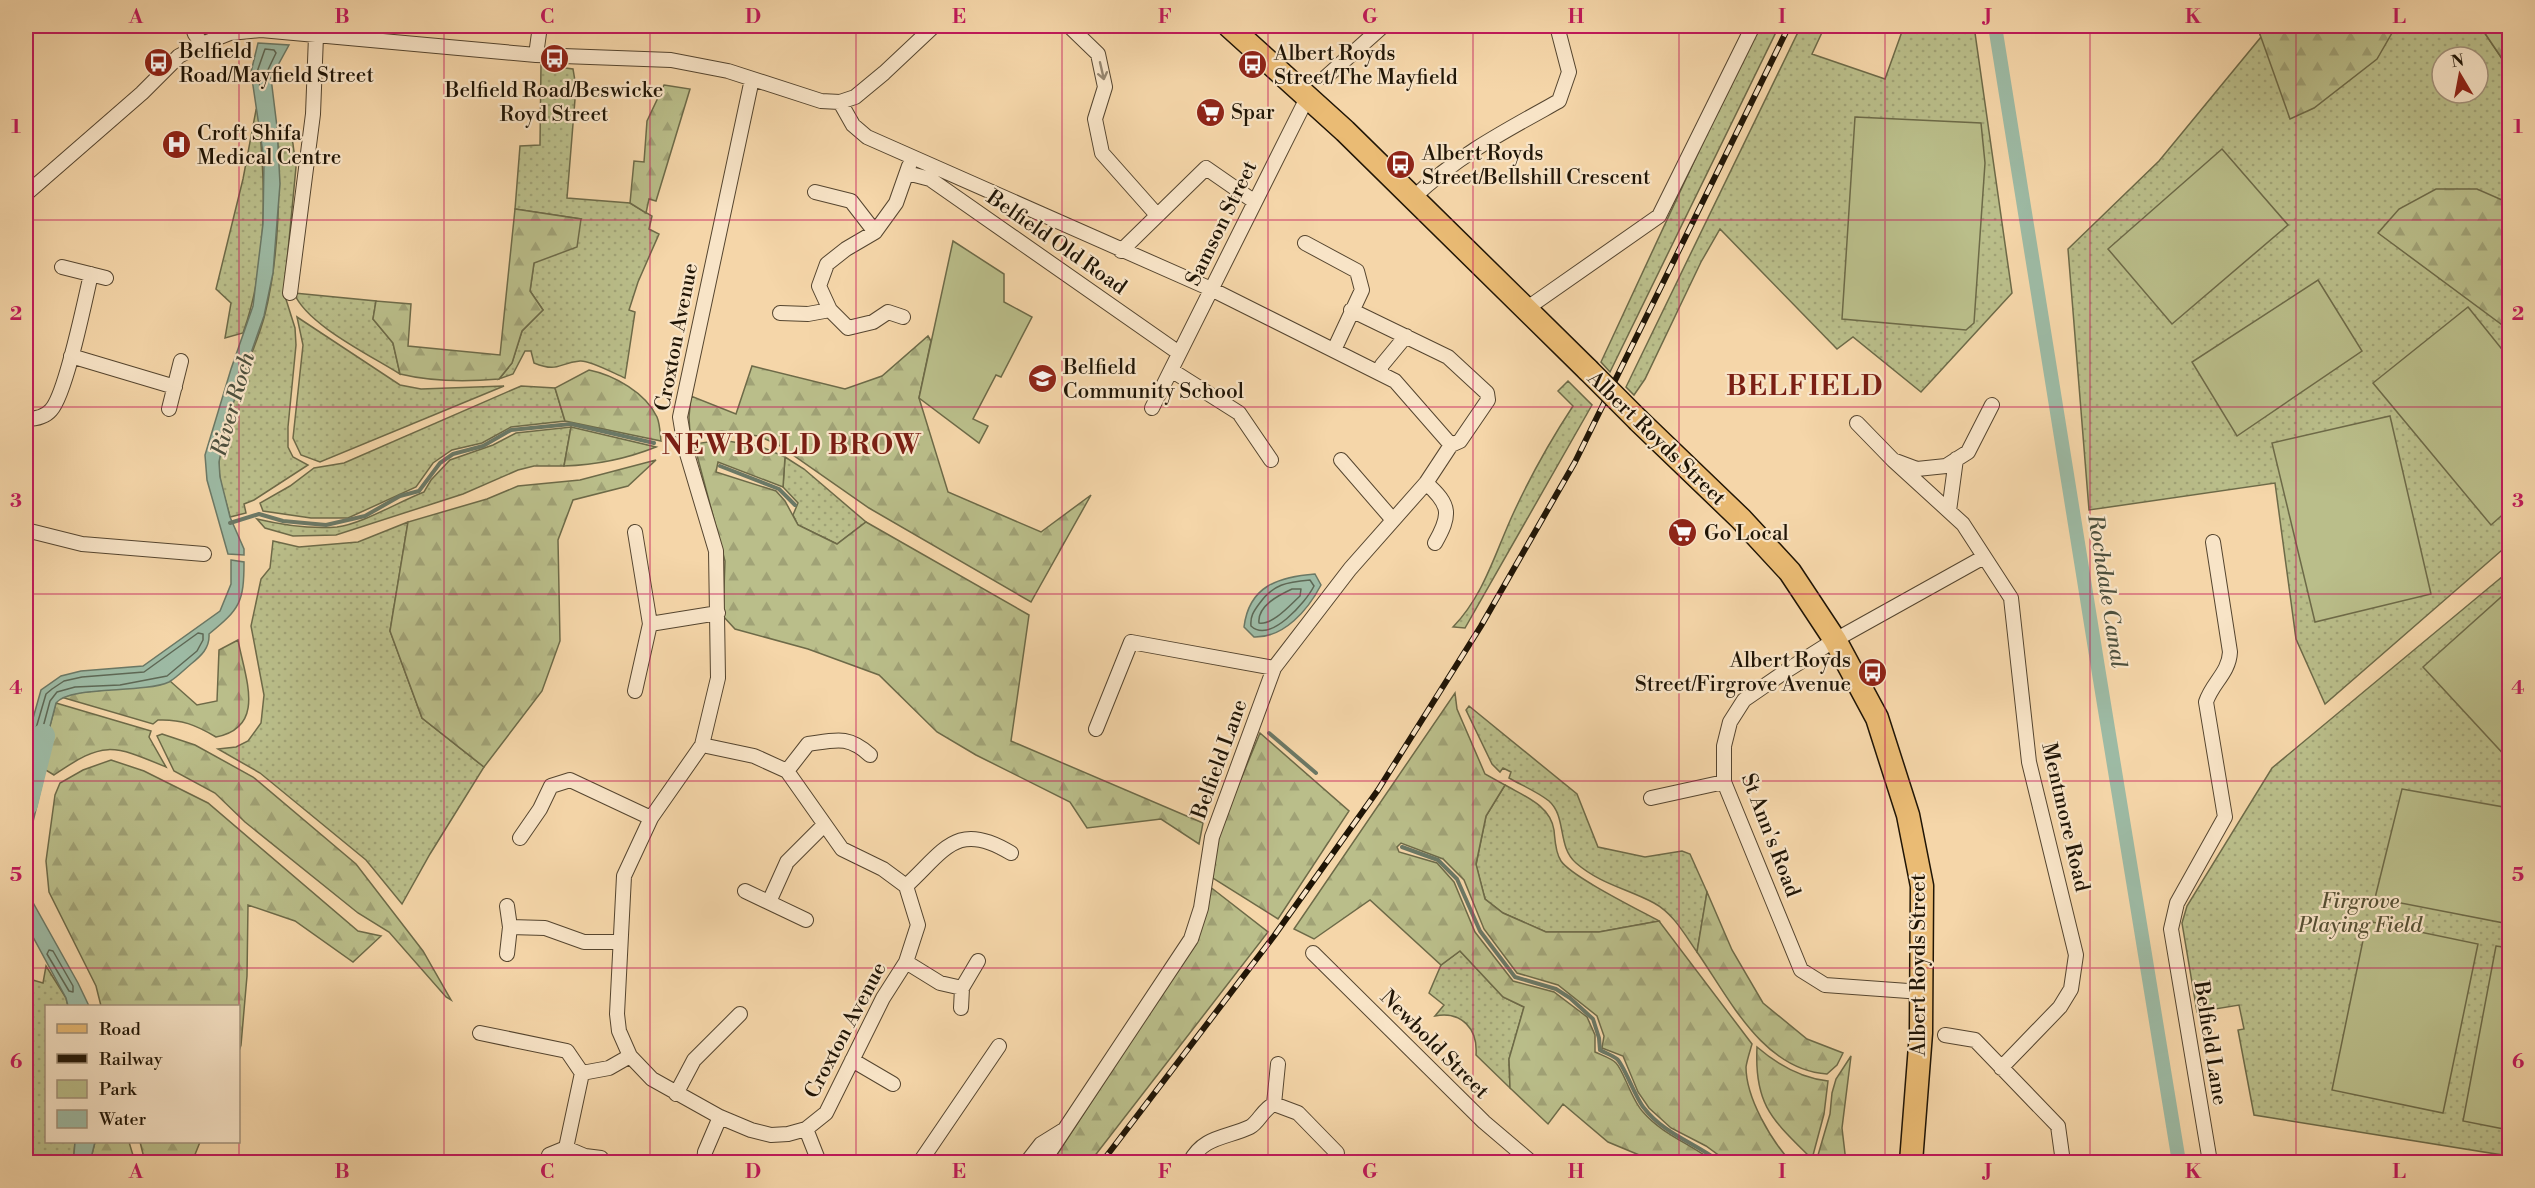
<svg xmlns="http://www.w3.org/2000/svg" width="2535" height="1188" font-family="'Libre Bodoni',serif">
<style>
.green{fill:url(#green-dots);stroke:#6d6a48;stroke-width:1.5;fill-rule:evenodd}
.forest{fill:url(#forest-firs);stroke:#6d6a48;stroke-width:1.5}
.pitch{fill:#babe8a;stroke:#6d6a48;stroke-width:1.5}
.water{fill:#9dbaa4;stroke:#6b7865;stroke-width:1.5}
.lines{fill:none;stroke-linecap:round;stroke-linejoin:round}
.shore{stroke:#5e6855;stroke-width:1.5}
.stream{stroke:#6b7865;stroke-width:4}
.canal{stroke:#9dbaa4;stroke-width:14}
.river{stroke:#9dbaa4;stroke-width:24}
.street-casing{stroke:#55452f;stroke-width:16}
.primary-casing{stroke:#201506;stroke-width:25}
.street{stroke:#f8e4c7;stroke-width:14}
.primary{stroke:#eabb74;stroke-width:22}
.rail-casing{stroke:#201506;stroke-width:6}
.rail{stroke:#f8e4c7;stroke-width:4;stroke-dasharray:11;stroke-linecap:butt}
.primary-bridge-casing{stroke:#201506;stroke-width:25;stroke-linecap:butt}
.primary-bridge{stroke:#eabb74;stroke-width:22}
.oneway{stroke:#978770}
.grid{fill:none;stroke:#c2185b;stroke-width:1.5;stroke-opacity:0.55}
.labels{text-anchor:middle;stroke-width:4.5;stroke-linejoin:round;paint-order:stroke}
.poi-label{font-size:21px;fill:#201506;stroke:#f8e4c7;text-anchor:start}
.street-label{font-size:21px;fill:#201506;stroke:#f8e4c7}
.park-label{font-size:21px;font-style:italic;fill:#565034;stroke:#f8e4c7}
.water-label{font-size:22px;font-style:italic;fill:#4c4f3d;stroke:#f8e4c7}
.district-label{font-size:27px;font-weight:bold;letter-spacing:1.5px;fill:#7a1f14;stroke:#f8e4c7}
.neatline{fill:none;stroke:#c2185b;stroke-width:2}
.grid-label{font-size:20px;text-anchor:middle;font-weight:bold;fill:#c2185b}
</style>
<defs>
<pattern id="green-dots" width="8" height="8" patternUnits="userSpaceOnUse" patternTransform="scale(1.5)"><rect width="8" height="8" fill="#babe8a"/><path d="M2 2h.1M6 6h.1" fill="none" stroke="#a0a276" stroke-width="1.8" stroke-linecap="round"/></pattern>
<pattern id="forest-firs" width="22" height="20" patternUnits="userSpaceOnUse" patternTransform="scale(1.5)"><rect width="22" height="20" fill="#babe8a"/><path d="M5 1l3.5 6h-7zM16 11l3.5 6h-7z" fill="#a0a276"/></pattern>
</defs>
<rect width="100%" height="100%" fill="#f5d6a9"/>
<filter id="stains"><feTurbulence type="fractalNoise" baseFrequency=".00333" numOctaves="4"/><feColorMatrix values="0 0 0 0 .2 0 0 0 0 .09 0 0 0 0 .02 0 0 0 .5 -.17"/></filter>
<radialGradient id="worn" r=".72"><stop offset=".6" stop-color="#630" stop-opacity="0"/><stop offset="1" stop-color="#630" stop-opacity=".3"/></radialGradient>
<path class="green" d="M1757,26H1779L1610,372L1601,362Z
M1801,26H1825L1812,54L1885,79L1904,26H1974L2012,293L1921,392L1853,337L1837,349L1720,229L1701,262L1645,379L1634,395L1626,387Z
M2257,26H2480L2509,69V544L2325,704L2296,639L2275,483L2089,510L2068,249L2159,161L2261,37ZM2442,57H2478V93H2442Z
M541,65L573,69L576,87L567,198L630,203L652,216L649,229L659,234L638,282L629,310L635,312L625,378C615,374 590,360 580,361C558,363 559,373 534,363L531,351H525L513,374L499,379L512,363L522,331L543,310L530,291L534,263L581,219L515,209L520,146L540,145Z
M256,110L258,112C266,184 268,264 243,333L225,338L231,303L216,289L243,179Z
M277,127L291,129L296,167L284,293L295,328L296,345L288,427V447L293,457L308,465L254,500L244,504L246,513L230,517C226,500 218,481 219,463C220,414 253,362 265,314C280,253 280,189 277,127Z
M294,293L376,301L373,319L393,343L400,374C370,355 307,325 294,293Z
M297,317L400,385L421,389L504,386L320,462L301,455L293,438L303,345Z
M1568,381L1592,405L1465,628L1453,627C1484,595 1495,553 1513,514C1530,477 1550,441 1573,406L1558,391Z
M521,386L555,388L565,421L511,427L482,443L452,450L433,463L416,487L348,518H311L263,511L260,503L290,486L314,468L344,463Z
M571,427L564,466H534L518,470L463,494L336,535L293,536L265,528L257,519C282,525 310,529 337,527C362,524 398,502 424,492L431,480L450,460L493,445L516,433Z
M785,457L804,469L866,522L837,544L798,525L793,515L798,503L783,487Z
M408,522L390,631L422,718L484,767L430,854L402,904L366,860L260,773L218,749L236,747L248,741L261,723L264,695L251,626L261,579L270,568L273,541L299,547L358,542Z
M2509,571V1156L2254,1115L2238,1030L2244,1029L2239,1005L2197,1012L2182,923L2187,906L2272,768Z
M1469,706L1577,794L1598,847L1645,857L1682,851L1690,854L1707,892L1697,952C1685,935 1673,913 1654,903C1628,889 1600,884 1576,863C1557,847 1567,817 1549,801C1538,792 1521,785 1509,778L1511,772L1503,768L1500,772L1492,764L1466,710Z
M1505,785C1524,796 1550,805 1554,830C1555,839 1555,852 1561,861C1572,877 1639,910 1659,921L1599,932H1546L1503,913L1485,899L1476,865L1486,816Z
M1460,951L1503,997L1524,1007L1509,1059L1510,1088L1476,1055C1478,1029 1462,1011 1435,1016L1444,1005L1429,993L1441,965Z
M46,966L66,998L68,1006H46V1142H75L74,1154L69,1162H26V978L43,983Z"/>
<path class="forest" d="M2257,26H2396L2377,59L2314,108L2290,119Z
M2480,26H2509V69Z
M664,85L690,89L656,201L649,199L646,213L630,203L634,161L644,162L647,121Z
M2436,189H2477L2509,203V330L2378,233L2399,209Z
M515,209L581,219L577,247L534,263L530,291L543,310L522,331L512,363L499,379C465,382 433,382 400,374L393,343L373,319L376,301L411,304L408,346L500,355Z
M928,336L931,341L919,398L948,492L1041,532L1091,495L1031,602L869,508L777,444L758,436L722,431L690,434L689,417L691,396L736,414L752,366L845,389L882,376Z
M589,370C614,375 646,393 657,417C660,424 660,433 661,441L565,421L555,388Z
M571,427L656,447C626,459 597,465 564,466Z
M722,440L762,447L785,457L783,487L718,462L716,472L776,491L785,501L798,525L837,544L866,522L1029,615L1011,741L1203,823L1199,844L1161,819L1087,828L1070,802L976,755L937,732L879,675L808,649L735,629L723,616L725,561L694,444Z
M656,460L628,486L573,500L558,540L560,641L542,691L484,767L422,718L390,631L408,522L487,499L518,486L580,480Z
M238,640C245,678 267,727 216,737C196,725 181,719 158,720L153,724L61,697L75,693L161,684L170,681L197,705L217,701L219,650Z
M1455,693L1457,709L1485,774L1505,785L1486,816L1476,864L1485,899L1503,913L1546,932H1599L1659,921L1752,1044C1750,1051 1747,1060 1746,1067C1746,1098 1771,1140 1791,1162H1728L1706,1146L1671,1128L1649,1108L1638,1092L1623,1056L1602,1048L1604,1036L1597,1016L1558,985L1517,973L1484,929L1464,880L1443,859L1401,843L1397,847L1399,852L1437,863L1454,882L1475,932L1513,981L1554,992L1587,1017L1595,1035V1052C1601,1055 1611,1058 1616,1063C1624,1071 1631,1099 1643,1112C1663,1135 1691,1144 1714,1162H1656L1608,1142L1563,1104L1548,1124L1510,1088L1509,1059L1524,1007L1503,997L1460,951L1441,965L1370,900L1314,939L1294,929Z
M56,703L151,731L149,737L166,767C111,744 104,741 54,775L39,766Z
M1260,733L1349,811L1278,919L1211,877L1217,837Z
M162,734L195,745L253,777L356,864L423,951L451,1000L446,997L389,932L358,913L245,822L215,793L174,771L157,736Z
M111,760L144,771L208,803L358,931L381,936L353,962L295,921L248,905L247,976L241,1045L239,1051L238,1006H101L96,986L49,892L46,861L55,795L60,783L83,770Z
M1209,886L1268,932L1090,1162H1052L1182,963Z
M1707,892L1732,950L1763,1003L1807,1039L1843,1053L1837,1065L1827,1074C1763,1070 1729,998 1697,952Z
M1757,1047C1778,1065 1800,1078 1828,1081L1824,1114L1812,1159C1773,1120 1754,1106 1757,1047Z
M1851,1056L1842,1128L1846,1162H1816L1830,1114L1832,1093L1836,1079Z
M95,1142H129L135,1162H90Z
M140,1142H200L192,1162H145Z"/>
<path class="pitch" d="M1855,117L1981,123L1985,163L1974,323L1966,330L1842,319Z
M2222,149L2288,225L2172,324L2108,249Z
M953,241L1004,274V302L1032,317L1001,377L996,375L973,419L988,426L979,443L919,398Z
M2318,280L2362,351L2237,436L2192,362Z
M2468,307L2509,358V509L2491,525L2373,383Z
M2390,416L2431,594L2315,622L2272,443Z
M2509,590V760L2423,667Z
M2402,789L2509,808V924L2375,898Z
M2367,921L2478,944L2443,1113L2332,1090Z
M2496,946L2509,948V1130L2463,1121Z"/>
<path class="water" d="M258,43L289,45L271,78L277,127L280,184L273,273L264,316L227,421L219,462L220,477L230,517L244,549V555L228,554L207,480L205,455L231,369L253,306L263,224L264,160L251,72Z
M231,560L244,562C244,602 240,609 209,634C210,648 201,656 191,664C184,670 176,678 169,682C142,694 70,685 56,703L39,769L26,762V743L41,690L61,676L81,671L143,666L220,611L231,584Z
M1315,574L1321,585C1308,610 1284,638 1254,637L1244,627C1249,586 1278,577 1315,574Z
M26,771L43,780L26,851Z
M26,878V890L78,983L89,1006H68L66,998L26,924Z
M75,1142H95L90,1162H69L74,1154Z"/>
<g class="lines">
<path class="shore" d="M265,49L274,50L276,53L265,76L266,87L263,90L260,87L257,72Z
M1310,580L1314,586C1306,602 1270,644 1251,626C1250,616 1254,611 1259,604C1273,584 1287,582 1310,580Z
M1292,589H1301L1300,596C1290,605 1273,625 1259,623C1257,606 1279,595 1292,589Z
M26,739L34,735L46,694L52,689L64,681L82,677L144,672L198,633L203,634V640L197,651L167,676L120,685L75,687L57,692L50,701L35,757H26
M49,950L53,951L73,986V992L69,991L47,954Z"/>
<path class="stream" d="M720,466L779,489L795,505
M230,523L259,514L283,521L326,525L365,516L400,496L419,491L440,463L453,454L483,446L511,430L571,424L654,443
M1269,733L1316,773
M1402,847L1438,860L1457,879L1480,931L1515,977L1556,989L1570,998L1593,1019L1599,1038L1600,1050C1605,1053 1612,1055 1617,1059C1624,1065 1635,1097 1644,1108C1664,1134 1695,1143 1720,1162"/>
<path class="canal" d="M1995,26C2057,404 2115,784 2179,1162"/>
<path class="river" d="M26,804L43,736"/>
<defs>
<path id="street" d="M192,26L195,34L202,44
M1069,26L1098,54L1105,87L1095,119L1102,153L1157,215
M536,55L540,26
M1326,77L1383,26
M840,102L853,125L867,137L1211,289L1395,381L1451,445
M907,173L930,179L1179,353
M815,192L851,201L875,232
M26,194L142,93L179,56L202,44L230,33L261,30L536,55L671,60L728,71L821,101L840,102L855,97L884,73L934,26
M1413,198C1458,155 1505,131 1559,101L1569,72L1557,26
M1305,243L1357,271L1362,290L1334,350
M1121,251L1206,168L1255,202
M62,267L106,278
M290,293L313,114L316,36
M1526,309L1659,216L1753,26
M780,313L808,314L830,310
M903,317L888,312L873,322L848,328L830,310L819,286L827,264L846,249L875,232L896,203L909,166
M71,356L175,387
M1171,370L1239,413L1271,460
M1380,373L1382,365L1406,336
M1152,408L1308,96
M169,409L181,361
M26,419C35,419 45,417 51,410C66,394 85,300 91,274
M1857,423L1893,460L1917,469L1946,466L1968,452L1992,405
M1341,460L1393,520
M1893,460L1963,524L2011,598L2029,762L2076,955L2071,989L2060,1007L2001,1068
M1426,483C1451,505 1451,515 1435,543
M1949,511L1956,459
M26,530L82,544L204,554
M650,624L718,613
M635,691L650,624L635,532
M1096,729L1131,642L1274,668
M702,745L754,756L787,771L842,849L883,869L906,886L918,925L906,962L883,998L826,1113L806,1129L788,1134L771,1135L751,1130L720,1117L652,1079L630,1056L619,1031L617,1014L624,876L651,818L702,745L718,678L716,551L685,447L680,417L752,79
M787,771L808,744C836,740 848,735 870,755
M1651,798L1724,782
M520,838L540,809L551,786L570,780L651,818
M906,886C945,850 957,820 1011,853
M745,891L806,920
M769,902L787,862L824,825
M510,927L545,928L584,942H620
M1313,953L1484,1122L1531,1162
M507,954L510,927L507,906
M906,962L940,983L962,988
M1922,992L1825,985L1801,970L1724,782V746L1730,722L1744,700L1786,671L1835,640L1984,557
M961,1008L962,988L978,961
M480,1033L567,1051L582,1073
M1945,1035L1975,1040L2058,1126L2063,1162
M852,1060L893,1084
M676,1094L694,1060L740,1014
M1274,1104L1278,1064
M806,1129L819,1162
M549,1155L566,1148
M601,1158L585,1156L566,1148L582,1073L609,1068L630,1056
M704,1162L705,1152L720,1117
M920,1162L999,1046
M1027,1162L1041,1144L1062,1131
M1043,1162L1191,939L1201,908L1212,837L1274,668L1350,569L1426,483L1451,445L1460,441L1488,400L1487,393L1448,357L1351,310
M1190,1162C1203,1136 1227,1138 1250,1127C1259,1122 1263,1109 1274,1104L1298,1113L1337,1153
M2210,1162L2171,929L2177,903L2225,817L2206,702C2212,683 2229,673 2230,652L2213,542"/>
<path id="primary" d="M1229,26L1345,131L1588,370
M1639,421L1741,519L1790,572L1835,640L1877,718L1908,815L1922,886L1921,1033L1911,1162"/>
</defs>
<use href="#street" class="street-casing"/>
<use href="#primary" class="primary-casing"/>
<use href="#street" class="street"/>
<use href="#primary" class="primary"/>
<defs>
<path id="rail" d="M1102,1162L1274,936L1378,790L1481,626L1575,462L1789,26"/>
</defs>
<use href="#rail" class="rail-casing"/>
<use href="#rail" class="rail"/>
<defs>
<path id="primary-bridge" d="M1588,370L1639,421"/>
</defs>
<use href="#primary-bridge" class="primary-bridge-casing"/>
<use href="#primary-bridge" class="primary-bridge"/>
</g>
<defs><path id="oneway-shaft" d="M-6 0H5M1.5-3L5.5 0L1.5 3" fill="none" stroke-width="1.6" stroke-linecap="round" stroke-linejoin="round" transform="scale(1.5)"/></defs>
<use class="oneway" href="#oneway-shaft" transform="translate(1102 71) rotate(77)"/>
<path class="grid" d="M239,26V1162M444,26V1162M650,26V1162M856,26V1162M1062,26V1162M1268,26V1162M1473,26V1162M1679,26V1162M1885,26V1162M2090,26V1162M2296,26V1162M26,220H2510M26,407H2510M26,594H2510M26,781H2510M26,968H2510"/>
<defs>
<symbol id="bus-disc" viewBox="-11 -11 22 22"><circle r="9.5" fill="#8f2418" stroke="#f8e4c7"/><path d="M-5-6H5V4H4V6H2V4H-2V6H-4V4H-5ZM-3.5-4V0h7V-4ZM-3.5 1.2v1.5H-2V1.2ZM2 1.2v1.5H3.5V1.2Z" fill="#fff"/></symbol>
<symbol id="supermarket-disc" viewBox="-11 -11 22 22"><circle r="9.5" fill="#8f2418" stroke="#f8e4c7"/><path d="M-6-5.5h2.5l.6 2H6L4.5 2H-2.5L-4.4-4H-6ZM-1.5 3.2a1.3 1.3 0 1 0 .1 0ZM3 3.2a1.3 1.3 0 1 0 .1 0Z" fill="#fff"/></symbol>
<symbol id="hospital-disc" viewBox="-11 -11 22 22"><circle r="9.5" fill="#8f2418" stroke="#f8e4c7"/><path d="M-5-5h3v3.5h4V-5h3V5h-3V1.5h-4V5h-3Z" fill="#fff"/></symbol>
<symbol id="school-disc" viewBox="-11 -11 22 22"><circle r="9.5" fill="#8f2418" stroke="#f8e4c7"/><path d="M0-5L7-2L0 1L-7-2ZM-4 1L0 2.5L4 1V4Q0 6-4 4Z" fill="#fff"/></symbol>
</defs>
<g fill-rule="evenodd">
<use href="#bus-disc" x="538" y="42" width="33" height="33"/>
<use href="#bus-disc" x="142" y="46" width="33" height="33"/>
<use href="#bus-disc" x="1236" y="48" width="33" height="33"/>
<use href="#supermarket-disc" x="1194" y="96" width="33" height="33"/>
<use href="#hospital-disc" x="160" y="128" width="33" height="33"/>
<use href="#bus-disc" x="1384" y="148" width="33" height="33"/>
<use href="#school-disc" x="1026" y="362" width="33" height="33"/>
<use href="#supermarket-disc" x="1666" y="516" width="33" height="33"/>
<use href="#bus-disc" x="1856" y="656" width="33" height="33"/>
</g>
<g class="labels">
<g class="poi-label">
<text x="179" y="58">Belfield<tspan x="179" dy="24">Road/Mayfield Street</tspan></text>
<text x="1274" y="60">Albert Royds<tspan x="1274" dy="24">Street/The Mayfield</tspan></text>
<text x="554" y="97" text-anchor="middle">Belfield Road/Beswicke<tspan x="554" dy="24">Royd Street</tspan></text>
<text x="1231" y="119">Spar</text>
<text x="197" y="140">Croft Shifa<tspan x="197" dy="24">Medical Centre</tspan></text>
<text x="1422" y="160">Albert Royds<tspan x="1422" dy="24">Street/Bellshill Crescent</tspan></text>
<text x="1063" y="374">Belfield<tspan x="1063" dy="24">Community School</tspan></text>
<text x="1704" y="540">Go Local</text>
<text x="1851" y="667" text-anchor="end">Albert Royds<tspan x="1851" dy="24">Street/Firgrove Avenue</tspan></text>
</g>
<g class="street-label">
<text transform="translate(1221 223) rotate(-64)" y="7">Samson Street</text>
<text transform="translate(1057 242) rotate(35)" y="7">Belfield Old Road</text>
<text transform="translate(676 337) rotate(-79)" y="7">Croxton Avenue</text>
<text transform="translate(1657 438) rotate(44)" y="7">Albert Royds Street</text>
<text transform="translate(1219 759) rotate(-70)" y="7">Belfield Lane</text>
<text transform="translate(2066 817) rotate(77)" y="7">Mentmore Road</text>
<text transform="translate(1771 835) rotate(69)" y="7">St Ann's Road</text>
<text transform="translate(1918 965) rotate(-90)" y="7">Albert Royds Street</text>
<text transform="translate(845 1030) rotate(-62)" y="7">Croxton Avenue</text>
<text transform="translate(2211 1043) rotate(81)" y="7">Belfield Lane</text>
<text transform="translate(1435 1044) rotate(45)" y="7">Newbold Street</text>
</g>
<g class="park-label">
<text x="2360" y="908">Firgrove<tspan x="2360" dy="24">Playing Field</tspan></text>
</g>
<g class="water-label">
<text transform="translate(232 404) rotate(-74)" y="8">River Roch</text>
<text transform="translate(2108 591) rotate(81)" y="8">Rochdale Canal</text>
</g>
<g class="district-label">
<text x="1805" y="395">BELFIELD</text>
<text x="792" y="454">NEWBOLD BROW</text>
</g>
</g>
<rect width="2535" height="1188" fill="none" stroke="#f5d6a9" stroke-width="66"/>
<rect x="45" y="1005" width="195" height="138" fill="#f8e4c7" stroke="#a2917a" stroke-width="1.5"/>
<rect x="57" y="1024" width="30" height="9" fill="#eabb74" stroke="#a2917a" stroke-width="1.5"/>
<text x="99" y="1035" font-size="18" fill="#201506">Road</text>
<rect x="57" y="1054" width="30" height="9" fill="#201506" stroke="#a2917a" stroke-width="1.5"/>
<text x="99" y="1065" font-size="18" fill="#201506">Railway</text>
<rect x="57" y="1080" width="30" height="18" fill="#babe8a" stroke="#a2917a" stroke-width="1.5"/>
<text x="99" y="1095" font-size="18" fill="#201506">Park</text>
<rect x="57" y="1110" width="30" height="18" fill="#9dbaa4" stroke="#a2917a" stroke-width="1.5"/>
<text x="99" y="1125" font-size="18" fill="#201506">Water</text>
<g transform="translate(2460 75) rotate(350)"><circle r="28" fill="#f8e4c7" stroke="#a2917a" stroke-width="1.5"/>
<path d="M0-4.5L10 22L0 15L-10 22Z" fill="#8f2418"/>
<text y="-9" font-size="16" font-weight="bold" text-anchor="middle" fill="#201506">N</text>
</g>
<rect x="33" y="33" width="2469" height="1122" class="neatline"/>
<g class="grid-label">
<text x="136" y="23">A</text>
<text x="342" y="23">B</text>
<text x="547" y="23">C</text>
<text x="753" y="23">D</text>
<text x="959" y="23">E</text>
<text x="1165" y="23">F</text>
<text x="1370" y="23">G</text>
<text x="1576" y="23">H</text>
<text x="1782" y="23">I</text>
<text x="1988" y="23">J</text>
<text x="2193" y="23">K</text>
<text x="2399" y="23">L</text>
<text x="16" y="133">1</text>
<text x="2518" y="133">1</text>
<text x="16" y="320">2</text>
<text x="2518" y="320">2</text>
<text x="16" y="507">3</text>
<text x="2518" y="507">3</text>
<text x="16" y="694">4</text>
<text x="2518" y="694">4</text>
<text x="16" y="881">5</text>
<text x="2518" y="881">5</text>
<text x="16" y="1068">6</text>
<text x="2518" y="1068">6</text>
<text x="136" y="1178">A</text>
<text x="342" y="1178">B</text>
<text x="547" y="1178">C</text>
<text x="753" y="1178">D</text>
<text x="959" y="1178">E</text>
<text x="1165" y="1178">F</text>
<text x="1370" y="1178">G</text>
<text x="1576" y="1178">H</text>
<text x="1782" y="1178">I</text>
<text x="1988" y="1178">J</text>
<text x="2193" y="1178">K</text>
<text x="2399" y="1178">L</text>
</g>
<rect width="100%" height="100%" filter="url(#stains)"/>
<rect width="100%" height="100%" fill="url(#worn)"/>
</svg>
